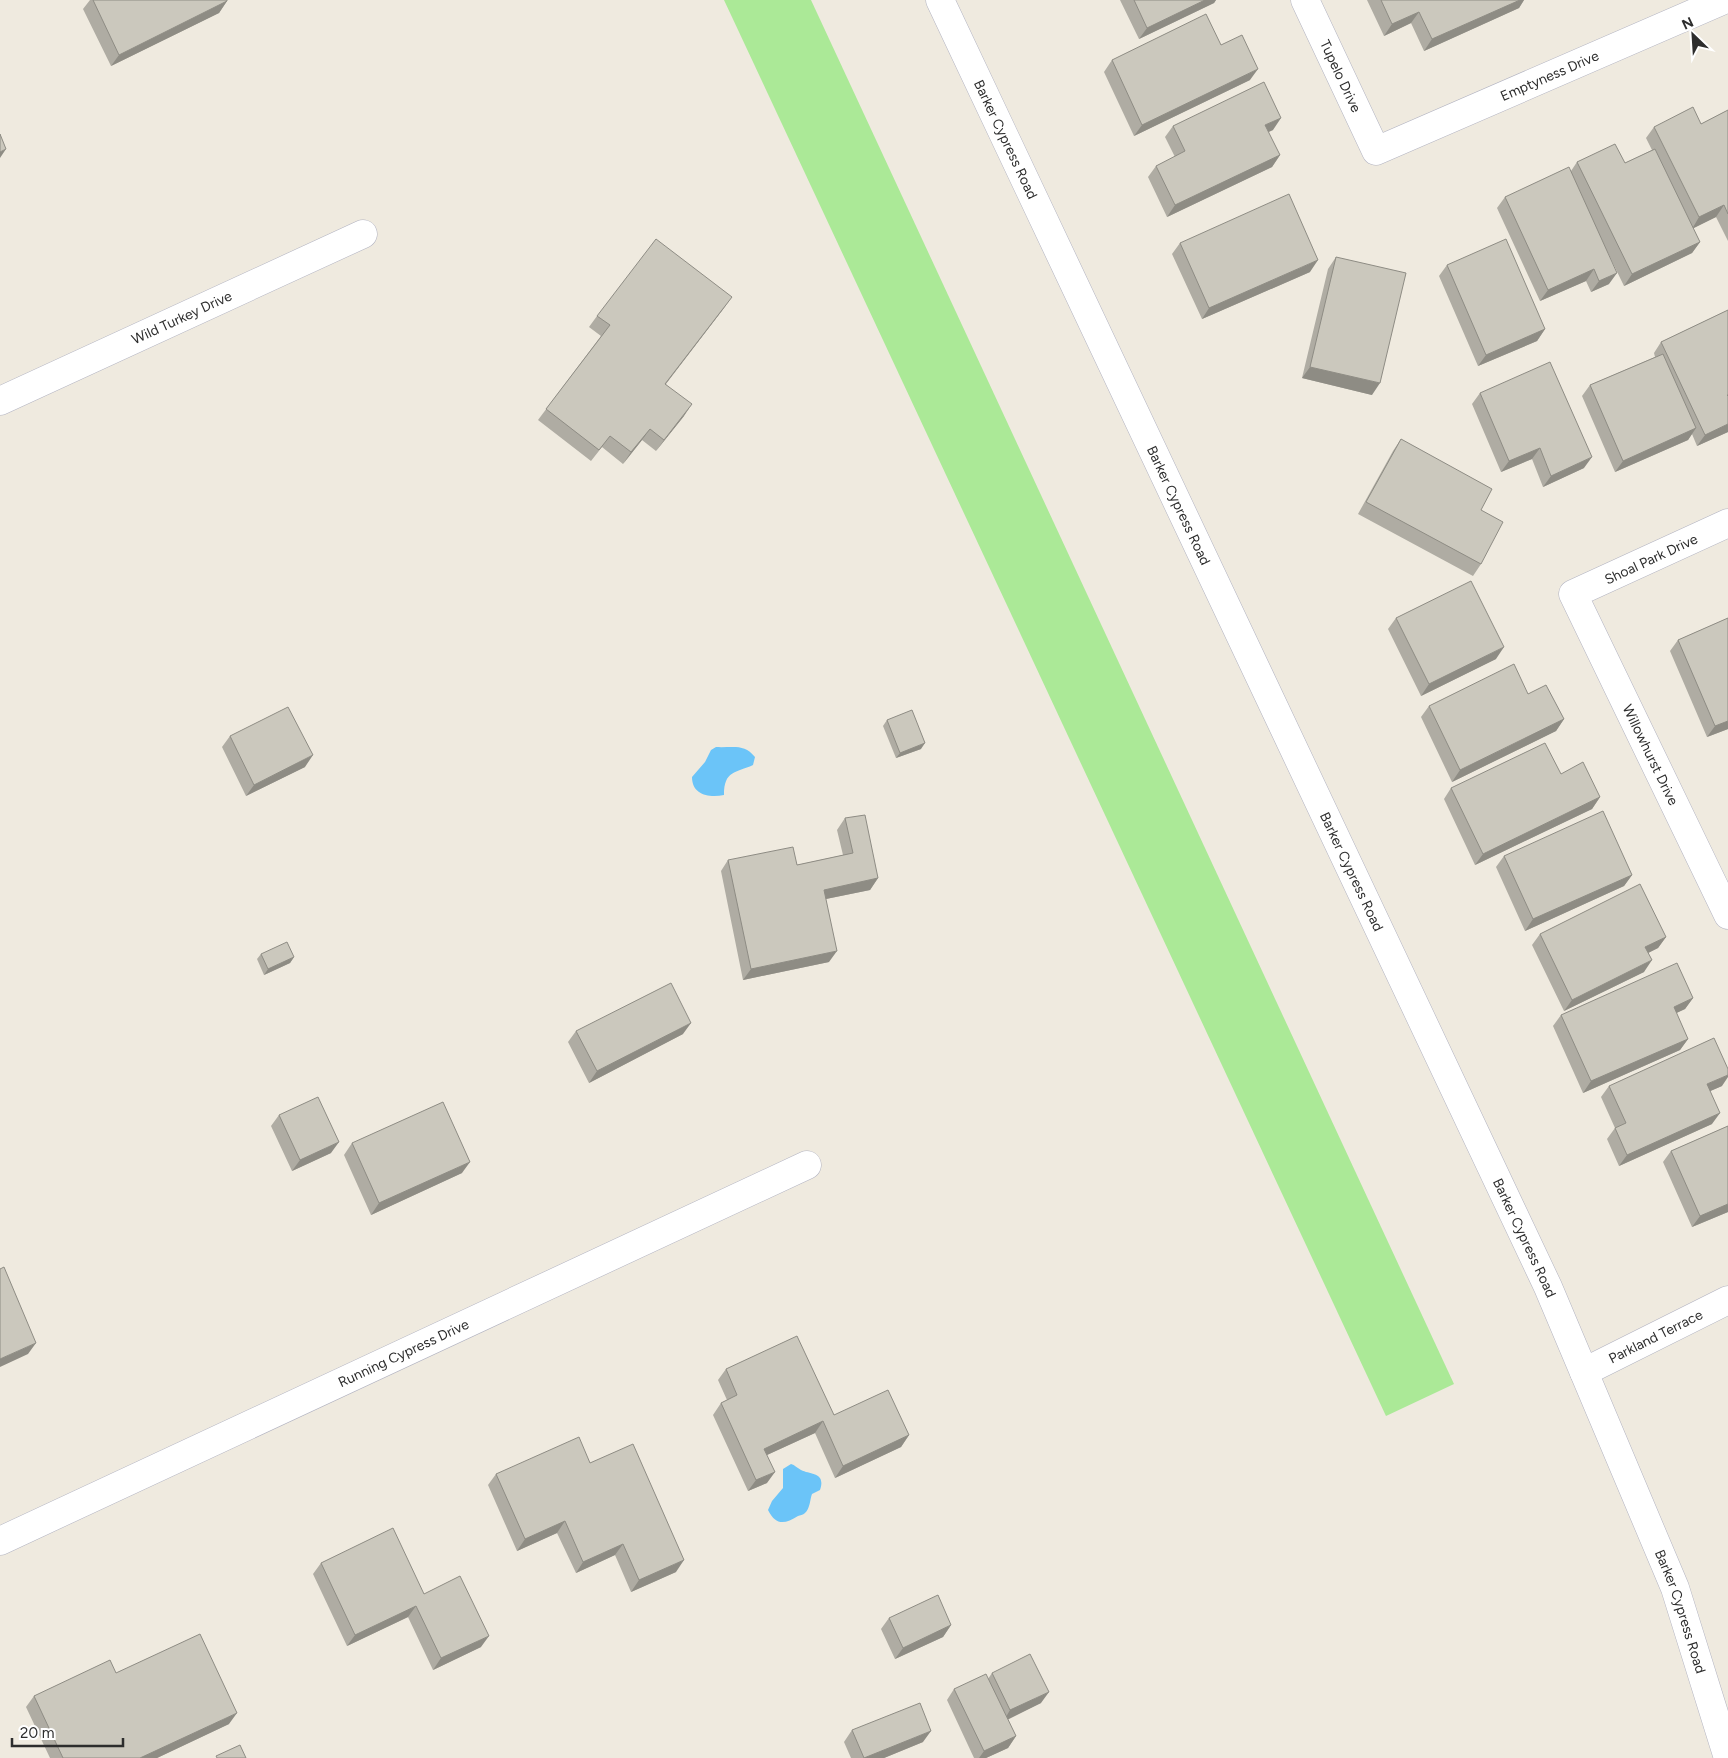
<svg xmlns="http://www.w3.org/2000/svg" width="1728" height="1758" font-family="Figtree,sans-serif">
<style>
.green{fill:#abe997}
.water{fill:#6bc4f8}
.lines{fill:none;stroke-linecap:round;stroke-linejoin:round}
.minor-casing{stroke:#b2b3c1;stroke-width:29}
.tertiary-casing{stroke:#b2b3c1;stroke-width:29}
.minor{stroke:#fff;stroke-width:28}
.tertiary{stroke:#fff;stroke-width:28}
.wall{fill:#afaca3}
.shaded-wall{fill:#8e8c84}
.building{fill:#cbc8bd;stroke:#8e8c84}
.labels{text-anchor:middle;stroke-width:4.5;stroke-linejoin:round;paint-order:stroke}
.street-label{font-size:14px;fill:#2d2d2d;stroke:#fff}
</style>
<rect width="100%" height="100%" fill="#efeadf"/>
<path class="green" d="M724,0H811L1454,1384L1386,1416Z"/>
<path class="water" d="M716,747C733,748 744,743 755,757L753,765C736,773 724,770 724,795C709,798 692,795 692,777L705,762L711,750Z
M791,1464C795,1465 797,1468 801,1470C811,1475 826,1472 820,1490L812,1494C810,1499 810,1509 805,1513C803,1515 800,1515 798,1516C785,1524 776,1526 768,1510L772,1501L783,1488V1469Z"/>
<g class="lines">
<defs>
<g id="minor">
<path id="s1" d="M1305,0L1376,151L1724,0"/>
<path id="s2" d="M0,401L363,234"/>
<path id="s3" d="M1728,523L1573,594L1728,915"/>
<path id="s4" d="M1584,1372L1728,1300"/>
<path id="s5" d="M0,1541L807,1165"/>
</g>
<g id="tertiary">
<path id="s6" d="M940,0L1548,1287L1675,1588L1728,1758"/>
</g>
</defs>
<use href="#minor" class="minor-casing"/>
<use href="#tertiary" class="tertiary-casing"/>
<use href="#minor" class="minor"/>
<use href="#tertiary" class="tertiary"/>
</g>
<path class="wall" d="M90,0H227V1L219,13L111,66L83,9Z
M1120,0H1216L1214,3L1139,39Z
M1367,0H1524L1519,8L1424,51L1411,23L1384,36Z
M1221,45L1250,80L1134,136L1104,72L1112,60Z
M1728,110V241L1716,217L1693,228L1700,242L1692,253L1624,286L1608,253L1609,284L1591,292L1586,281L1540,301L1497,208L1505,197L1571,171L1577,162L1625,163L1652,150L1646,138L1654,127L1701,124Z
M1173,126L1273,130L1268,132L1280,155L1272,167L1167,217L1148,177L1156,166L1175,157L1165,137Z
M1180,243L1310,272L1202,319L1172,254Z
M1336,257L1372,395L1302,378L1328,269Z
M1447,265L1545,329L1537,341L1478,366L1439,276Z
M724,308L666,384L684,416L656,451L642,440L623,464L602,447L591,461L538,420L601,336L589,327L597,316Z
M1728,310V432L1697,446L1692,434L1688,440L1615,472L1582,396L1590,385L1655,357L1654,353L1661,342Z
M1480,393L1584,468L1543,487L1532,459L1501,472L1472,404Z
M1401,439L1481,510V564L1473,576L1358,514L1393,451Z
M1396,618L1496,659L1421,696L1388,629Z
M1728,618V729L1707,737L1670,651L1678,640Z
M1528,694L1564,719L1556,731L1452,782L1421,717L1429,706Z
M887,720L921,749L896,758L883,726Z
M230,736L305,767L246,796L222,747Z
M1561,774L1600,797L1592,809L1475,865L1444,799L1451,788Z
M845,818L878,878L870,890L826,899L829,962L743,980L721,871L728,860L797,865L843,855L837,830Z
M1504,856L1632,875L1624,886L1525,931L1496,867Z
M1540,934L1666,937L1658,948L1648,953L1644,972L1564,1011L1532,945Z
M261,954L294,957L290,963L264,975L257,959Z
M1693,998L1685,1009L1676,1013L1688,1039L1680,1050L1583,1093L1553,1026L1561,1015Z
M576,1031L683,1034L589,1083L568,1042Z
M1609,1086H1722L1710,1091L1712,1124L1619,1166L1607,1139L1615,1128L1601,1097Z
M279,1115L331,1153L292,1171L271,1126Z
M1728,1126V1212L1692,1227L1663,1162L1671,1151Z
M352,1143L462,1173L371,1215L344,1155Z
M726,1369L834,1415L909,1435L901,1447L835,1478L815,1433L767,1455V1483L748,1491L713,1415L721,1403L727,1400L718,1380Z
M590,1463L676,1572L631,1592L615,1555L576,1573L557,1533L517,1551L488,1485L496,1474Z
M321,1563L424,1594L481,1647L433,1670L408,1617L347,1646L313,1574Z
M889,1618L951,1625L943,1637L895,1659L881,1629Z
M116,1673L229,1724L157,1758H50L26,1707L34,1696Z
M992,1673L1041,1703L1007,1719L1016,1736L1008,1748L986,1758H974L947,1700L954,1689L988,1679Z
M852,1730L923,1742L884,1758H851L844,1742Z"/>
<path class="shaded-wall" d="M1205,0H1216L1214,3L1139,39L1147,28Z
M1520,0H1524L1519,8L1424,51L1432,39Z
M227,1L219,13L111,66L119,55Z
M1419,12L1411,23L1384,36L1392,24Z
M1258,69L1250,80L1134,136L1142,125Z
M1281,118L1273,130L1257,137L1265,125Z
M6,149L0,158V152Z
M1280,155L1272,167L1167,217L1175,205Z
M1724,205L1716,217L1692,229L1699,217Z
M1700,242L1692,253L1624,286L1632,274Z
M1318,260L1310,272L1202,319L1209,308Z
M1594,269L1586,281L1540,301L1548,290Z
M1617,273L1609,284L1591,292L1599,281Z
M732,297L724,308L657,395L665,384Z
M1545,329L1537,341L1478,366L1486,355Z
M1310,367L1380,383L1372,395L1302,378Z
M692,404L684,416L656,451L664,440Z
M1728,424V432L1697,446L1705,435Z
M1696,428L1688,440L1615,472L1623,461Z
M650,429L642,440L623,464L631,452Z
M1540,448L1532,459L1501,472L1509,461Z
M1592,457L1584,468L1543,487L1551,476Z
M1504,647L1496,659L1421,696L1429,684Z
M1564,719L1556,731L1452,782L1460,770Z
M1728,721V729L1707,737L1715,726Z
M925,743L921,749L896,758L900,753Z
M313,755L305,767L246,796L254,785Z
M1600,797L1592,809L1475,865L1483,854Z
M1632,875L1624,886L1525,931L1533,919Z
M878,878L870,890L816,901L824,890Z
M1666,937L1658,948L1638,958L1645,947Z
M837,951L829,962L743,980L751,969Z
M294,957L290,963L264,975L268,969Z
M1652,960L1644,972L1564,1011L1572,1000Z
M1693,998L1685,1009L1666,1018L1674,1007Z
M691,1023L683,1034L589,1083L597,1071Z
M1688,1039L1680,1050L1583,1093L1591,1081Z
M1728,1075V1077L1722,1086L1699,1096L1707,1084Z
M1720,1113L1712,1124L1619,1166L1627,1155Z
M339,1142L331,1153L292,1171L300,1160Z
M470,1162L462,1173L371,1215L379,1203Z
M1728,1204V1212L1692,1227L1700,1216Z
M36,1343L28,1354L0,1367V1359Z
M823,1421L815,1433L756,1460L764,1449Z
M909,1435L901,1447L835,1478L843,1466Z
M775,1472L767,1483L748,1491L756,1480Z
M565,1521L557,1533L517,1551L525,1539Z
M623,1544L615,1555L576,1573L583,1562Z
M684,1560L676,1572L631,1592L639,1580Z
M416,1606L408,1617L347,1646L355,1635Z
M951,1625L943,1637L895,1659L903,1648Z
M489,1636L481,1647L433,1670L441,1658Z
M1049,1692L1041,1703L1003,1722L1010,1710Z
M237,1713L229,1724L157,1758H140Z
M931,1731L923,1742L884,1758H864Z
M1016,1736L1008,1748L986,1758H979L984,1751Z"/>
<path class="building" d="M93,0H227V1L119,55Z
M1134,0H1205L1147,28Z
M1381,0H1520L1432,39L1419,12L1392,24Z
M1206,14L1221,45L1242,35L1258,69L1142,125L1112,60Z
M1264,82L1281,118L1265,125L1280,155L1175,205L1156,166L1185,151L1173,126Z
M1693,107L1701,124L1728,110V214L1724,205L1699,217L1654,127Z
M0,134L6,149L0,152Z
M1615,144L1625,163L1655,149L1700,242L1632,274L1577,162Z
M1569,167L1617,273L1599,281L1594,269L1548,290L1505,197Z
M1289,194L1318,260L1209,308L1180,243Z
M656,239L732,297L665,384L692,404L664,440L650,429L631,452L610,436L599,450L546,409L610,325L597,316Z
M1506,239L1545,329L1486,355L1447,265Z
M1336,257L1406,273L1380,383L1310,367Z
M1728,310V395H1727L1728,396V424L1705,435L1661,342Z
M1663,354L1696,428L1623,461L1590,385Z
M1550,362L1592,457L1551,476L1540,448L1509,461L1480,393Z
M1401,439L1492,489L1481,510L1503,522L1481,564L1366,502Z
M1471,581L1504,647L1429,684L1396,618Z
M1728,618V721L1715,726L1678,640Z
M1514,664L1528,694L1546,685L1564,719L1460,770L1429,706Z
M288,707L313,755L254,785L230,736Z
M912,710L925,743L900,753L887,720Z
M1545,743L1561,774L1583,762L1600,797L1483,854L1451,788Z
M1603,811L1632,875L1533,919L1504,856Z
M865,815L878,878L824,890L837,951L751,969L728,860L793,847L797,865L853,853L845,818Z
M1640,884L1666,937L1645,947L1652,960L1572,1000L1540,934Z
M287,942L294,957L268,969L261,954Z
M1677,963L1693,998L1674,1007L1688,1039L1591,1081L1561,1015Z
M671,983L691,1023L597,1071L576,1031Z
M1714,1038L1728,1069V1075L1707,1084L1720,1113L1627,1155L1615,1128L1626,1123L1609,1086Z
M318,1097L339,1142L300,1160L279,1115Z
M443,1102L470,1162L379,1203L352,1143Z
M1728,1126V1204L1700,1216L1671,1151Z
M4,1267L36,1343L0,1359V1269Z
M797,1336L834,1415L888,1390L909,1435L843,1466L823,1421L764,1449L775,1472L756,1480L721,1403L737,1395L726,1369Z
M579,1437L590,1463L633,1444L684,1560L639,1580L623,1544L583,1562L565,1521L525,1539L496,1474Z
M393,1528L424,1594L460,1576L489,1636L441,1658L416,1606L355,1635L321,1563Z
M938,1595L951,1625L903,1648L889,1618Z
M200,1634L237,1713L140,1758H63L34,1696L110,1660L116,1673Z
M1030,1654L1049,1692L1010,1710L992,1673Z
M986,1674L1016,1736L984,1751L954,1689Z
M920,1703L931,1731L864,1758L852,1730Z
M240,1745L246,1758H217L216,1756Z"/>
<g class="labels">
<g class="street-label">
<text dy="5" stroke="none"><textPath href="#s1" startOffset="84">Tupelo Drive</textPath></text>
<text dy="5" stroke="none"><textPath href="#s1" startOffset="356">Emptyness Drive</textPath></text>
<text dy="5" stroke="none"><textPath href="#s6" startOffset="154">Barker Cypress Road</textPath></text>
<text dy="5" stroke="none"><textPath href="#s2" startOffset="200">Wild Turkey Drive</textPath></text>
<text dy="5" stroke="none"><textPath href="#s6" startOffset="559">Barker Cypress Road</textPath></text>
<text transform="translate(1651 559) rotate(-25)" y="5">Shoal Park Drive</text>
<text dy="5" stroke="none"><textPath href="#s3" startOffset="349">Willowhurst Drive</textPath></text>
<text dy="5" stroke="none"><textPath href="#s6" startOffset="964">Barker Cypress Road</textPath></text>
<text dy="5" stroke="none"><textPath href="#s6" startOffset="1369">Barker Cypress Road</textPath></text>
<text dy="5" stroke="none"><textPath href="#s4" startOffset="80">Parkland Terrace</textPath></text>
<text dy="5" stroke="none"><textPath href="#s5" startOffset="445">Running Cypress Drive</textPath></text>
<text dy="5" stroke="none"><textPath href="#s6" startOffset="1774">Barker Cypress Road</textPath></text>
</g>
</g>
<g transform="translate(1693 35) rotate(335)" stroke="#ffffff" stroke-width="4" paint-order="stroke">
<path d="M0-4L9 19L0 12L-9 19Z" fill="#2d2d2d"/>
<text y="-8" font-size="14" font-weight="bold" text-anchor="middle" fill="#2d2d2d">N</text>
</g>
<path d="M12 1738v8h111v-8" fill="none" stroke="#2d2d2d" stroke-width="2.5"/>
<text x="20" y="1738" font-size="15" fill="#2d2d2d" stroke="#ffffff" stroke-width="4" paint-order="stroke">20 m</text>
</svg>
